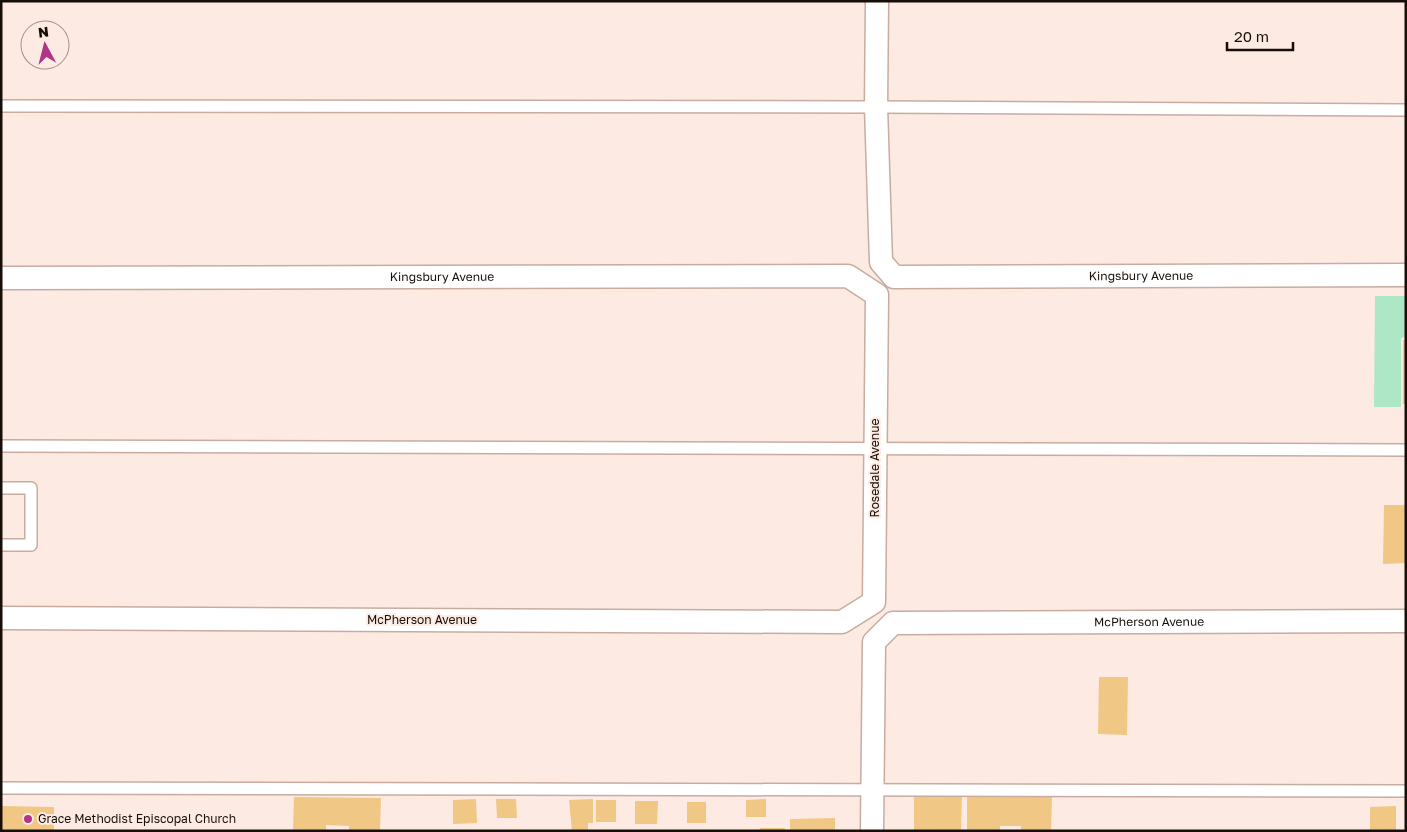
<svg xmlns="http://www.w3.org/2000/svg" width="1407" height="832" font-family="'Golos Text',sans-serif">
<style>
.green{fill:#aee7c5}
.building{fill:#f0c785}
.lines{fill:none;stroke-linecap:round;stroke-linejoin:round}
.lane-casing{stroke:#c7ac9f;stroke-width:14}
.street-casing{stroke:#c7ac9f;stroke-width:25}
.lane{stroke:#fff;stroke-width:11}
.street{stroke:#fff;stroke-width:22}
.poi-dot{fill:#b03587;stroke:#fdebe3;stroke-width:2}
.labels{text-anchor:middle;stroke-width:4;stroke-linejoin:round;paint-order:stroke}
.street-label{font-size:12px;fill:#170e09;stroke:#fdebe3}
.poi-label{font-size:12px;fill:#170e09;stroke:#fdebe3;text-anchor:start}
</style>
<rect width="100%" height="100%" fill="#fdebe3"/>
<path class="green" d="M1375,296H1406V337L1401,338V407H1374Z"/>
<path class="building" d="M1403,340H1406V404H1403Z
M1384,505H1406V563L1383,564Z
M1099,677H1128L1127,735L1098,734Z
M914,795L962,796L961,831H914Z
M967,796L1052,797L1051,831H1021V826H1000V831H967Z
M294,797L381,798L380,831H349V826L326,825V831H293Z
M476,799L477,823L453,824V800Z
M496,799H516L517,818H497Z
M593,799V823H588V831H572L569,800Z
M766,799V817H746V800Z
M596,800H616V822H596Z
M635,801H658L657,824H635Z
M687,802H706V823H687Z
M1,806L54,807V831H1Z
M1396,806V831H1370V807Z
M835,818V831H790V819Z
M760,828H785V831H759Z"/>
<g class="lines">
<defs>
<path id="lane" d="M1,106L876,107L1406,110
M1,446L1406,450
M1,488H31V545H1
M1,788L1406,791"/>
<g id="street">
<path id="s1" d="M877,1L876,107L881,262L894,277L1406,275"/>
<path id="s2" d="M1,278L848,276L877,295L874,602L842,622L1,618"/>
<path id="s3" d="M872,831L874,642L893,623L1406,621"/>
</g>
</defs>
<use href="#lane" class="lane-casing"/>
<use href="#street" class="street-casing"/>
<use href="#lane" class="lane"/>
<use href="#street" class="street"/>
</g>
<circle class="poi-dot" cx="28" cy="819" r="5"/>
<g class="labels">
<g class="street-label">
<text dy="4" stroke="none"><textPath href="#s1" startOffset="528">Kingsbury Avenue</textPath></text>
<text dy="4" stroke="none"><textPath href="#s2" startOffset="441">Kingsbury Avenue</textPath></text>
<text transform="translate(875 468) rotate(-90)" y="4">Rosedale Avenue</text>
<text x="422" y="624">McPherson Avenue</text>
<text dy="4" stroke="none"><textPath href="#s3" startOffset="472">McPherson Avenue</textPath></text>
</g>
<g class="poi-label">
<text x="38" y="823">Grace Methodist Episcopal Church</text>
</g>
</g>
<rect width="1407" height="832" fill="none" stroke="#170e09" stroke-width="5"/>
<g transform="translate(45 45) rotate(353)"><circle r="24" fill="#fdebe3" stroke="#a1938c"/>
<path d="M0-4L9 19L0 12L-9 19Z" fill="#b03587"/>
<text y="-8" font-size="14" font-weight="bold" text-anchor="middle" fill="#170e09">N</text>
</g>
<path d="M1227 42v8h66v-8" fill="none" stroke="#170e09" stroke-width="2.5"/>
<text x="1234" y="42" font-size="15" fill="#170e09" stroke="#fdebe3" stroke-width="4" paint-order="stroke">20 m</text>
</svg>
